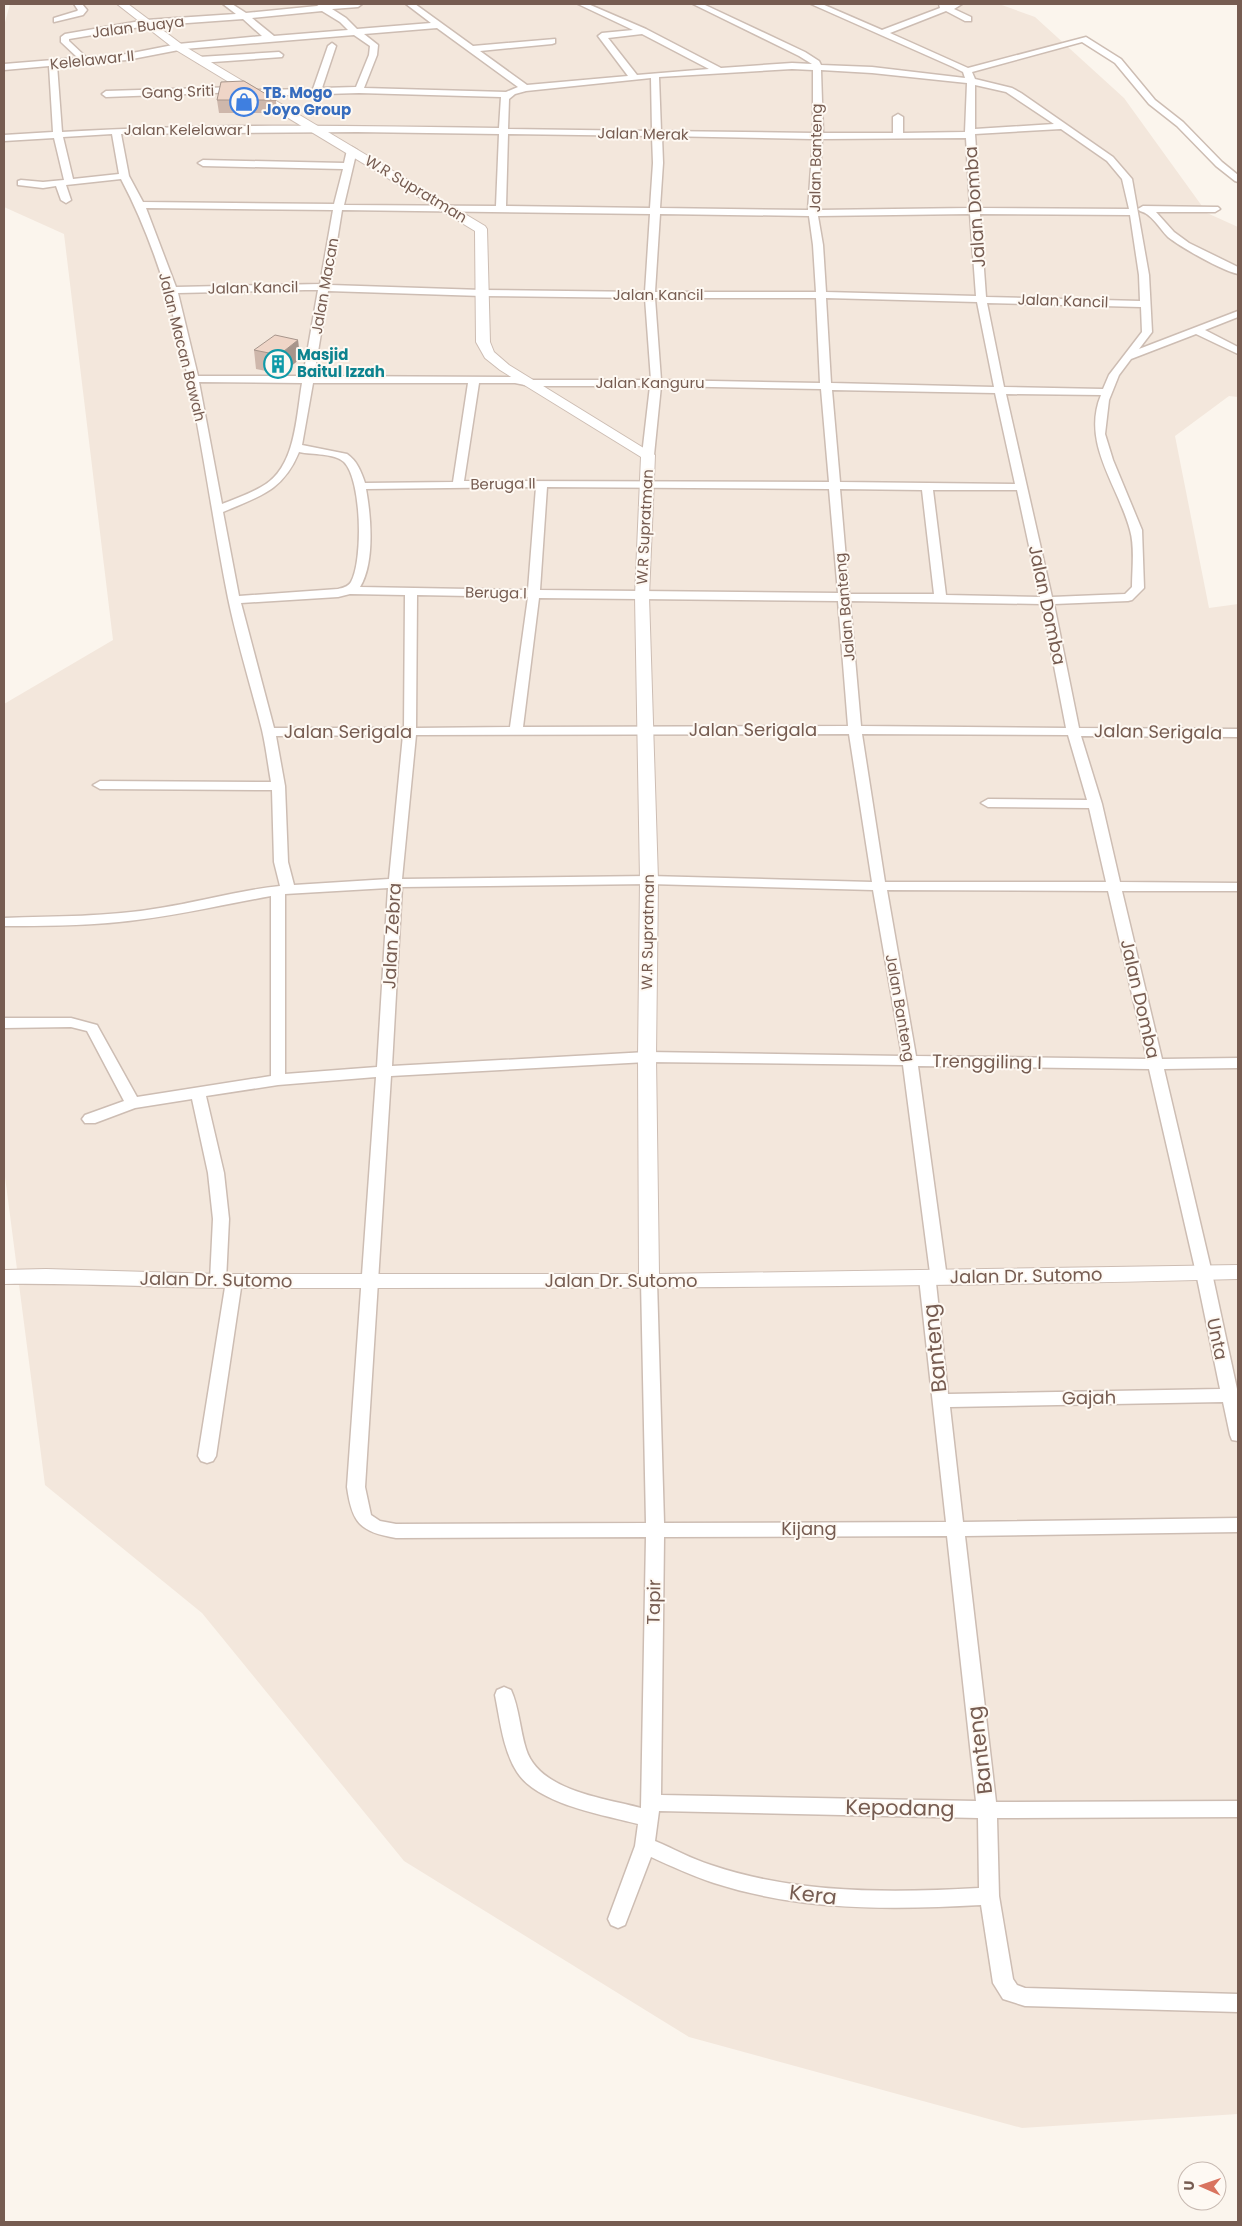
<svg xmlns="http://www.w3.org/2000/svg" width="1242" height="2226" font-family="Poppins,sans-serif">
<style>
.residential{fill:#f3e7dc}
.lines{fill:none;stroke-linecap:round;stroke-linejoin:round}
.minor-casing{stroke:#cdbdb3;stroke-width:3}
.tertiary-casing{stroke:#cdbdb3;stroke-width:2}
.minor{fill:#fff;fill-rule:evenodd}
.tertiary{fill:#fff;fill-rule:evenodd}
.wall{fill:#ceb7ab}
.shaded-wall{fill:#a7958b}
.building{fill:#efd5c7;stroke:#a7958b}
.labels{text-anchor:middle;stroke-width:4;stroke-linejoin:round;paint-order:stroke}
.far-street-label{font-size:15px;fill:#765c51;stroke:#fef9f3}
.far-shop-label{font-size:15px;font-weight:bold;fill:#366cbe;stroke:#fef9f3;text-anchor:start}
.far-culture-label{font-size:15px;font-weight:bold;fill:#0d838f;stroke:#fef9f3;text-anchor:start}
.street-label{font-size:18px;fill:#765c51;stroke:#fef9f3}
.near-street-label{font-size:21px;fill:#765c51;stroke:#fef9f3}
</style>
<rect width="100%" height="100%" fill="#fbf5ed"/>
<path class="residential" d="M10,4H999L1035,17L1124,98L1207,213L1238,227V397L1229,396L1175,436L1209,608L1238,604V2114L1022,2128L689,2037L404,1861L202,1613L45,1485L4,1169V704L113,640L64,234L4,207V26Z"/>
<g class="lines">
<defs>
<path id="minor" d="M74,4H82L87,10L83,15L54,22V18L77,11L78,10Z
M223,4H232L246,13L317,6L320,4H362L358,7L332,9L346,18L357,29L431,23L406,4H415L473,46L555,39V43L552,44L480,51L527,85L628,76L598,36L602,33L633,30L578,4H588L646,29L721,68L792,63L812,64L799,56L693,4H703L805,52L819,61L821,65L872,67L965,78L963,72L953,67L811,4H822L882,30L940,8L939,4H962L954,9L971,17V21H965L946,11L890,33L968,68L1086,37L1121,59L1155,100L1183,122L1222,162L1238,175V182L1235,181L1216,166L1177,126L1149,104L1115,63L1082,42L972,72L975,79L1012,88L1021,93L1113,157L1132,179L1149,275L1152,332L1139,349L1238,311V317L1205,330L1238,347V354L1196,334L1131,359L1119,375L1109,400L1105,434L1113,460L1142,530L1144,588L1132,600L1128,601L1054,604L1079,728L1238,729V737L1081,736L1102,804L1120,882L1238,883V891H1122L1162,1059L1238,1058V1068L1164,1069L1212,1273L1237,1389H1238V1441L1232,1440L1230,1435L1223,1402L950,1407L963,1522L1238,1518V1532L965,1536L996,1802L1238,1801V1817L997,1818L999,1896L1013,1979L1017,1985L1025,1988L1238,1994V2012L1025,2006L1003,1999L993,1983L981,1905C891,1910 800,1911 714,1883C692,1876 671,1866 651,1857L625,1925L618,1928L611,1925L608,1919L635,1846L638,1824C604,1815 537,1804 517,1772C503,1750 500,1720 495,1695L497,1690L504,1687L511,1690C519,1707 520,1730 526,1749C539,1791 604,1798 641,1808L646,1537L396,1538C360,1532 352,1523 347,1487L376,1077L278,1085L206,1096L224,1173L229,1219L226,1281L228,1277L234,1275L240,1277L242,1281L216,1456L213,1461L207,1463L201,1461L198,1456L226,1281L224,1285L218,1287L212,1285L210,1281L213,1219L208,1173L192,1099L135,1108L95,1123H85L82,1119L85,1115L124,1101L87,1031L71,1027L4,1028V1018H71L97,1025L137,1097L271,1076V896C221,905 171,917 119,922C81,926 43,926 4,926V918C56,916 108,917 160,908C200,902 240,890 280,886L274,862L272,790L100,789L93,785L100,781L271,782C268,765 266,747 262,730C251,686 237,642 228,598C200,458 189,308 121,179L66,185L71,200L66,203L61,200L56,186L43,188L18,185V181L21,180L43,182L64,180L54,138L4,141V135L53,132L49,66L4,70V64L78,58L61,42V37L65,34L146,20L236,14ZM322,11L340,22L348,30L274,36L252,18ZM243,19L262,36L178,44L127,54L87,58L69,41V39L146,26ZM437,28L518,87L506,92L364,88L377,55L378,45L364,34ZM642,34L709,69L637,75L608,38ZM354,35L370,46L369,55L356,87L322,88L336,46L332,43L328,46L313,89L255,90L251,93L255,96L359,93L501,97L499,128C354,126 208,123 62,132L57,65L127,60L184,49ZM792,69L813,70V133L661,131L659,77ZM821,70L872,73L967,83L965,132L903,133V117L898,114L893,117V133H823ZM651,78L652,131L508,129L509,99L515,94L526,91ZM975,85L1006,92L1054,124L975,129ZM1061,129L1107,161L1122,179L1129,209L980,208L975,134ZM357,132L499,134L496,206L344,205L357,150L352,147L347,150L344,163L203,160L198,163L203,166L343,169L334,204L143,202L129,176L121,134ZM112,134L119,174L73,179L63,137ZM508,134L652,136L653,163L650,208L506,206ZM662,136L813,139L808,210L660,208L663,163ZM966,138L970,208L818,210L822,139ZM146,208L333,210L320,284L176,287ZM342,210L650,214L645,292L482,290L330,285ZM660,214L809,216L813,245L816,292H655ZM970,214L976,296L826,292L823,245L818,216ZM980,214L1130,215L1139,275L1140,301L986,297ZM305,290H318L303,376H198L178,293ZM328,291L482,296L645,298L651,380H530L515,377L314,376ZM655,298H816L820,383L661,380ZM826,298L977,302L994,387L831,383ZM987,303L1141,307L1142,332L1109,375L1103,389L1004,387ZM199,382L302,383C296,417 296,469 261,487C249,494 235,499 222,504ZM313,383H468L453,482L365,483C361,471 357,461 347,454L302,445ZM479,383H515L530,386H650L642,455L648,458L654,455L661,386L821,389L829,482L464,481ZM832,390L995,393L1015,484L840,482ZM1006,394L1101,395C1081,443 1118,485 1130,530C1135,547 1132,569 1132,587L1125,594L1052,597ZM299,452C313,455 334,453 344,462C362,480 363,561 351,582C348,587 342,588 338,589L239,596L223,512C260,496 283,491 299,452ZM536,487L528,590L360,587C375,563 371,516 366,489ZM547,487L829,489L838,593L540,590ZM840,489L922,490L934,594H849ZM933,490H1017L1040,597L946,595ZM350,594L405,595L404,728H274L241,603L338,597ZM417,595L528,597L510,727L416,728ZM539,598L838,601L848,726L523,727ZM850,601L1042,604L1066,728L861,726ZM849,734L872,882L649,876L402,879L416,735ZM862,734L1068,735L1087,800L988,799L981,803L988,807L1089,808L1106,882H885ZM403,735L389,879L294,885L288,862L285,786L276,736ZM649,884L873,890L902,1056L647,1052L392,1066L402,887ZM388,888L377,1067L285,1074V894ZM887,890L1108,891L1147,1059L916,1056ZM647,1062L903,1065L930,1273L921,1274L919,1278L946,1522L664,1523L657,1281L655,1277L649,1275L643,1277L641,1281L646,1523L396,1524L380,1521L371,1515L365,1487L391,1076ZM918,1066L1149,1069L1196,1273L1220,1389L948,1394L936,1283L945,1282L947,1278ZM947,1536L976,1801L661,1795L664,1537ZM659,1811L978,1818L979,1888C890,1893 797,1894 711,1865C692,1859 674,1849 655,1841Z
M279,52L283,55L282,57L199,63L195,60L199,57Z
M238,87L241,88V92L106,97L102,94L106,91Z
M1143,206L1218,207L1220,209L1215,212H1156L1174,232L1189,243L1238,267V274C1221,270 1182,248 1168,237C1159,228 1152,214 1140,211L1138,209Z"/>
<path id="tertiary" d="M117,4H128L184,46L485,226L487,229L490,342L494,352L509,365L655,455L649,596L658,880L656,1057L659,1274L1238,1265V1279C908,1288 576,1288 246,1288C165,1288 84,1283 4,1284V1270L46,1269L218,1274H639L638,1057L640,880L635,596L641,457L500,370L485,358L476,342L475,231L176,50Z"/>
</defs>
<use href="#minor" class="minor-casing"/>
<use href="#tertiary" class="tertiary-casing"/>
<use href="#minor" class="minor"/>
<use href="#tertiary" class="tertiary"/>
</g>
<path class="wall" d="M217,100H276L277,113H219Z
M298,340L300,359L281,374L256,369L254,350Z"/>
<path class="shaded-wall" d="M298,340L300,359L281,374L279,355Z"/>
<path class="building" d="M244,81L276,100H217L221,82Z
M275,335L298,340L279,355L254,350Z"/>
<defs>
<symbol id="shop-ring" viewBox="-11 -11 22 22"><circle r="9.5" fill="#fef9f3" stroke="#3f7fe0" stroke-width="1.5"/><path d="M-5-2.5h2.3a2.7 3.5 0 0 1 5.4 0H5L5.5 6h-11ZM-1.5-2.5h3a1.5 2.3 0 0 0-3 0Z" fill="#3f7fe0"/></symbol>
<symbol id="building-ring" viewBox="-11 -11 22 22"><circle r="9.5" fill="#fef9f3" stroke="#0f9aa8" stroke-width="1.5"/><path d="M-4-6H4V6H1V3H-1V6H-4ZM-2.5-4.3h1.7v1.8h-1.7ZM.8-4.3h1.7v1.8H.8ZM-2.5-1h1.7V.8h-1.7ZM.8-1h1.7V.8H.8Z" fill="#0f9aa8"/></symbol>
</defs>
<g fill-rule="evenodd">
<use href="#shop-ring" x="228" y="86" width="32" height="32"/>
<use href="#building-ring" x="262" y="348" width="32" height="32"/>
</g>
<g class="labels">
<g class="far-street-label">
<text transform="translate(138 27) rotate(-7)" y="5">Jalan Buaya</text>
<text transform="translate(92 60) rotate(-6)" y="5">Kelelawar II</text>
<text transform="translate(178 92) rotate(-2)" y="5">Gang Sriti</text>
<text x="187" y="135">Jalan Kelelawar I</text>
<text transform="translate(643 134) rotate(1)" y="5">Jalan Merak</text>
<text transform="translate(816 158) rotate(-89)" y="5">Jalan Banteng</text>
<text transform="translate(416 189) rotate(31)" y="5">W.R Supratman</text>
<text transform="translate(325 286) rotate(-80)" y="5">Jalan Macan</text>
<text transform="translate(253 288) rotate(-1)" y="5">Jalan Kancil</text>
<text x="658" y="300">Jalan Kancil</text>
<text transform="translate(1063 301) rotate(2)" y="5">Jalan Kancil</text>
<text transform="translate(182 347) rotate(76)" y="5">Jalan Macan Bawah</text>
<text x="650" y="388">Jalan Kanguru</text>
<text transform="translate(503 484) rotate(-1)" y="5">Beruga II</text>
<text transform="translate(645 527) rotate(-87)" y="5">W.R Supratman</text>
<text transform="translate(496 593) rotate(1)" y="5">Beruga I</text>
<text transform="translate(845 607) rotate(-95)" y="5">Jalan Banteng</text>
<text transform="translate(648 932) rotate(-89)" y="5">W.R Supratman</text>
<text transform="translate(900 1008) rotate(80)" y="5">Jalan Banteng</text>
</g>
<g class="far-shop-label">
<text x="263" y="98">TB. Mogo<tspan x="263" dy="17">Joyo Group</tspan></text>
</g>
<g class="far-culture-label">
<text x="297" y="360">Masjid<tspan x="297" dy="17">Baitul Izzah</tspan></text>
</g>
<g class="street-label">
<text transform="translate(975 207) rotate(-94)" y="6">Jalan Domba</text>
<text transform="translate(1047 605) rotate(78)" y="6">Jalan Domba</text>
<text x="753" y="736">Jalan Serigala</text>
<text x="348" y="738">Jalan Serigala</text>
<text transform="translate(1158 732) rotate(1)" y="6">Jalan Serigala</text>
<text transform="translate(392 936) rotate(-87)" y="6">Jalan Zebra</text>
<text transform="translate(1140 999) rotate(77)" y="6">Jalan Domba</text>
<text transform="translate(987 1062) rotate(1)" y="6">Trenggiling I</text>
<text transform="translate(1026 1276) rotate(-1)" y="6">Jalan Dr. Sutomo</text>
<text transform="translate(216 1280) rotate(1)" y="6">Jalan Dr. Sutomo</text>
<text x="621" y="1287">Jalan Dr. Sutomo</text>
<text transform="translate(1217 1339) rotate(78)" y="6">Unta</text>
<text transform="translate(1089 1398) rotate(-1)" y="6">Gajah</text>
<text x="809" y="1535">Kijang</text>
<text transform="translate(654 1602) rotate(-89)" y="6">Tapir</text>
</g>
<g class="near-street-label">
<text transform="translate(935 1348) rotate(-96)" y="7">Banteng</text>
<text transform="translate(980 1750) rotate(-97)" y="7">Banteng</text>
<text transform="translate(900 1808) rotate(1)" y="7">Kepodang</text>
<text transform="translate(813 1895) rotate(7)" y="7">Kera</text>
</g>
</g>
<rect width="1242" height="2226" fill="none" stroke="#765c51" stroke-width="10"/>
<g transform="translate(1202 2186) rotate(272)"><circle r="24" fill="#fef9f3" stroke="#c8bab2"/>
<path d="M0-4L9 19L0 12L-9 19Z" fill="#d9735e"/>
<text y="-8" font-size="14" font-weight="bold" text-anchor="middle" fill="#765c51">U</text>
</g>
</svg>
